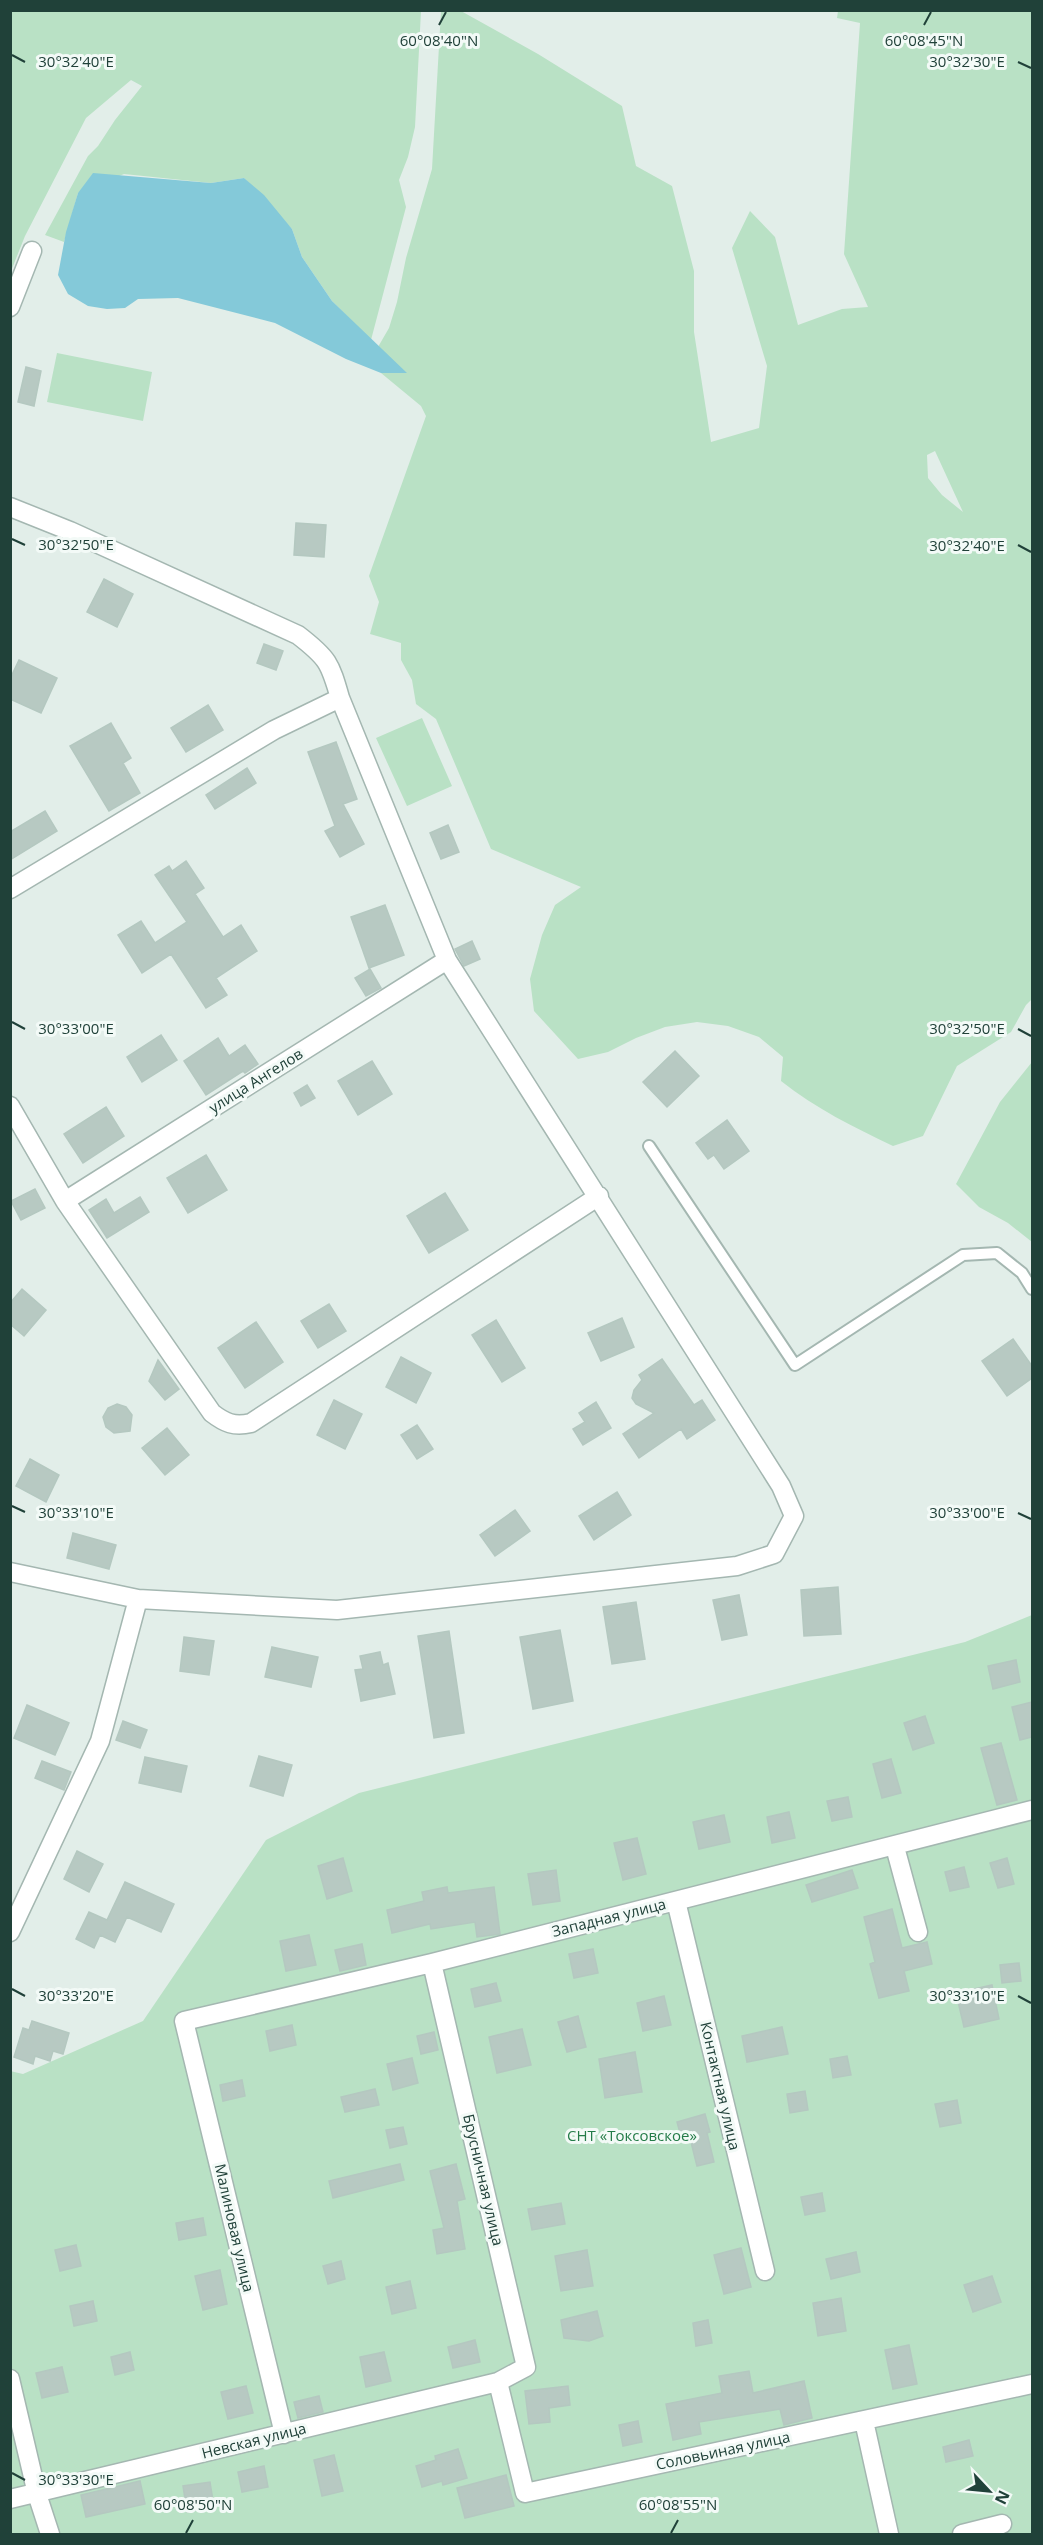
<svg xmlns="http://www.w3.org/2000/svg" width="1043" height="2545" font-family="'Open Sans',sans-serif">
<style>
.green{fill:#b9e1c5;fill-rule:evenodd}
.water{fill:#84c9d9}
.building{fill:#b7c9c2;stroke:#b4c8c0;stroke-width:1.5}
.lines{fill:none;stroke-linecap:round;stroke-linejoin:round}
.lane-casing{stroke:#a4b7b1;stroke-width:14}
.street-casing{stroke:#a4b7b1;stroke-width:21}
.lane{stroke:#fff;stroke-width:10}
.street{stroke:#fff;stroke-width:18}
.ticks{fill:none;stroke:#204139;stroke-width:2}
.labels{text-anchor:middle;stroke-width:6;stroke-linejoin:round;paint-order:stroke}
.street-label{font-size:15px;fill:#204139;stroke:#f3faf7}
.park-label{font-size:15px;fill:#257c49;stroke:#f3faf7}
.ticks-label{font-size:15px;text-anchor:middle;fill:#204139;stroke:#f3faf7;stroke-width:6;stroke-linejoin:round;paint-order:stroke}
</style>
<rect width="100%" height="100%" fill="#e2eee9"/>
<path class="green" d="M11,11H421L415,127L408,157L399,180L406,207L371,340L332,301L302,257L292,229L244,178L211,183L124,174L78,193L64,242L45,235L88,156L98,146L115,120L142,86L131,80L86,118L25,236L11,271Z
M441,11H461L538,54L622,106L636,166L672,186L694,271V332L711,442L759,428L767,366L732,248L750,211L775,237L798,325L842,309L868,307L844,254L860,23L837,18L838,11H1032V999L1026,1005L1011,1032L957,1066L923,1136L893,1146C854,1127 816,1109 781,1081L783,1057L759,1037L728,1026L697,1022L665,1027L636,1038L608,1052L578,1059L534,1011L530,979L542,935L555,905L581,887L491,849L436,719L416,704L412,680L401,660V643L370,634L379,602L369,576L426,416L421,406L381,373H406L378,347L389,328L397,302L406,258L432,169ZM935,451L963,512L942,495L928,478L927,455Z
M57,353L152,372L143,421L47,402Z
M422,718L452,786L407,806L376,738Z
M1032,1062V1242L1008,1223L979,1207L956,1184L1000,1102Z
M1032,1615V2534H11L10,2071L23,2074L143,2021L266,1840L359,1793L965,1642Z"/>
<path class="water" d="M93,173L211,183L244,178L264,195L292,229L302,257L332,301L407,373H381L346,359L275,323L178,298L138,299L125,308L107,309L88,306L68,294L58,275L66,232L78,193Z"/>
<path class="building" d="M26,367L41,371L34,406L18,402Z
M296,523L326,525L324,557L294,555Z
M104,579L133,594L117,627L87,612Z
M264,644L283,651L276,670L257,663Z
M19,660L57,678L41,713L10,699V679Z
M208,705L223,730L186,752L171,728Z
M111,723L131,758L123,763L140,793L109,811L70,746Z
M336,742L357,799L343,804L364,844L340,857L325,831L335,826L308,752Z
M247,768L256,783L215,809L206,795Z
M45,811L57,831L10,860V832Z
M448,825L459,852L441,859L430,833Z
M186,861L204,888L195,894L223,937L241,925L257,951L216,978L227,995L206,1008L171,954L142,973L118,935L141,921L155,943L187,922L155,875L169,866L172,871Z
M385,905L404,955L369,968L351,917Z
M472,941L480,959L464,966L455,949Z
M370,969L381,988L366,996L355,978Z
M161,1035L177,1060L142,1082L127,1057Z
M218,1038L229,1056L245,1045L258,1064L245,1073L243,1071L206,1095L184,1061Z
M675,1051L699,1076L667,1107L643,1082Z
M372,1061L392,1094L358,1115L338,1081Z
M307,1085L315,1098L301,1106L294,1093Z
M106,1107L124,1136L83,1163L64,1134Z
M727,1120L749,1151L724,1169L714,1155L708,1159L696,1143Z
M206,1155L227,1190L188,1213L167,1178Z
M35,1189L45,1208L21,1220L11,1201Z
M445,1193L468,1230L429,1253L407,1216Z
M140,1197L149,1212L107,1238L89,1210L106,1199L114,1213Z
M22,1289L46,1310L24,1336L10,1324V1303Z
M329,1304L346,1331L318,1348L301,1321Z
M622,1318L634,1347L601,1361L588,1333Z
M496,1320L525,1368L502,1382L472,1335Z
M256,1322L283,1362L245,1388L218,1348Z
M1013,1339L1032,1366V1378L1007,1396L982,1361Z
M401,1357L431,1373L416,1403L386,1387Z
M662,1359L694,1405L702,1400L715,1420L687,1439L681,1429L639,1458L623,1434L654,1413L636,1404L632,1398L634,1390L642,1380L639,1375Z
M158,1360L179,1389L165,1400L149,1381Z
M334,1400L362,1414L345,1449L317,1435Z
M596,1402L611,1428L583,1445L573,1429L585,1422L579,1413Z
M117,1404L126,1407L132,1415L130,1431L114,1433L106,1427L103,1417L108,1408Z
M417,1425L433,1449L417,1459L401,1435Z
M167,1428L189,1455L165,1475L142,1448Z
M30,1459L59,1475L46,1502L16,1486Z
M617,1492L631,1515L594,1540L579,1516Z
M515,1510L530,1531L495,1556L480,1535Z
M73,1533L116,1545L109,1569L67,1558Z
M838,1587L841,1634L804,1636L801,1590Z
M739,1595L747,1635L722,1640L713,1600Z
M636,1602L645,1659L612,1664L603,1607Z
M560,1630L573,1701L533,1709L520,1637Z
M449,1631L464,1733L434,1738L418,1636Z
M184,1637L214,1641L209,1675L180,1671Z
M272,1647L318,1657L311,1687L265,1677Z
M380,1652L383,1665L388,1663L395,1694L361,1701L355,1670L363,1669L360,1656Z
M1016,1660L1020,1682L993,1689L988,1666Z
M1032,1702V1737L1020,1740L1012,1707Z
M27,1705L69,1723L55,1755L14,1738Z
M925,1716L934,1743L913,1750L904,1723Z
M123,1721L147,1730L140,1748L116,1740Z
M1001,1743L1017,1800L997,1805L981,1748Z
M259,1756L292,1765L283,1796L250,1786Z
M145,1757L187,1766L181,1792L139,1783Z
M891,1759L901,1793L882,1798L873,1764Z
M42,1761L71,1772L64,1790L35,1778Z
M848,1797L852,1817L832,1821L827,1801Z
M789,1812L795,1838L772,1843L767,1817Z
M724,1815L730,1842L699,1849L693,1822Z
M637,1838L646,1874L623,1880L614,1843Z
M77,1851L103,1864L89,1892L64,1879Z
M343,1858L352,1891L327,1899L318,1866Z
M1007,1858L1014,1884L998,1888L990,1863Z
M964,1867L969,1887L950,1891L945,1872Z
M556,1870L560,1901L533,1905L528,1874Z
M852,1870L858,1888L812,1902L806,1885Z
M125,1882L174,1904L161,1932L127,1917L115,1942L100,1935L94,1948L76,1939L89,1912L107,1920Z
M447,1887L448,1893L494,1887L500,1934L477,1937L475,1922L431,1929L430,1924L392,1933L387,1910L424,1901L422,1892Z
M892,1909L902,1948L927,1942L932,1964L904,1971L909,1991L879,1998L870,1964L875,1962L864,1917Z
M309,1935L316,1965L286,1971L280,1941Z
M362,1944L366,1965L340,1971L335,1950Z
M593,1949L598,1973L574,1978L569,1954Z
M1019,1963L1021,1981L1002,1983L1000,1965Z
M496,1983L501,2001L475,2007L471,1989Z
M992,1985L999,2019L964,2027L956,1993Z
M664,1996L671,2025L643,2031L637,2003Z
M578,2016L586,2047L567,2052L558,2022Z
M32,2021L69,2033L63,2054L53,2051L50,2061L35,2056L33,2064L14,2057L23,2028L29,2030Z
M292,2025L296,2045L270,2051L266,2031Z
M782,2027L788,2054L747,2062L742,2036Z
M522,2029L531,2065L497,2073L489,2037Z
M434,2032L438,2050L421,2054L417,2036Z
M635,2052L642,2092L605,2098L599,2059Z
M847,2056L851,2075L833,2078L830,2059Z
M412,2058L418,2083L393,2090L387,2064Z
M242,2080L245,2096L223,2101L220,2085Z
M375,2089L379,2105L345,2112L341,2097Z
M805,2091L808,2110L790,2113L787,2094Z
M957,2100L961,2123L940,2127L935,2104Z
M705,2114L710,2132L707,2133L714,2162L697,2166L690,2138L682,2140L677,2122Z
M403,2127L407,2144L390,2148L386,2130Z
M400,2164L404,2180L333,2198L329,2181Z
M456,2164L465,2199L457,2201L465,2249L437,2254L433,2230L444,2228L430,2171Z
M822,2193L825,2211L805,2215L801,2197Z
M561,2203L565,2224L532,2230L528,2209Z
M203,2218L206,2235L179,2240L176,2223Z
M76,2245L81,2266L60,2271L55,2250Z
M741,2248L751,2287L724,2294L714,2255Z
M587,2250L593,2286L561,2291L555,2256Z
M856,2252L860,2272L831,2279L826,2259Z
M341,2261L345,2279L328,2284L323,2266Z
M220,2270L227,2304L203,2310L195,2276Z
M992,2276L1001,2302L973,2312L964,2285Z
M410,2281L416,2308L392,2314L386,2287Z
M841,2298L846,2331L818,2336L813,2303Z
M93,2301L97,2321L74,2326L70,2306Z
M597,2311L603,2336L589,2341L564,2338L561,2320Z
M708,2320L712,2343L696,2346L693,2323Z
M475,2340L480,2362L453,2368L448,2347Z
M909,2345L917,2384L893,2389L885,2350Z
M130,2352L134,2370L115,2375L111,2357Z
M384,2352L391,2381L366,2387L360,2357Z
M62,2367L68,2392L42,2398L36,2373Z
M749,2371L753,2393L804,2381L812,2418L784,2425L780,2409L699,2422L701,2434L673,2440L666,2404L722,2393L719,2376Z
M246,2386L253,2413L228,2419L221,2392Z
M568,2386L570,2405L549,2408L550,2422L529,2424L525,2391Z
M319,2396L323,2412L298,2418L294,2402Z
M638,2421L642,2442L623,2446L619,2425Z
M969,2440L973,2456L946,2462L943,2447Z
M458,2449L467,2478L443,2485L442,2481L422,2487L416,2466L436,2460L435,2456Z
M334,2455L343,2491L322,2496L314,2460Z
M264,2466L268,2487L242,2492L238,2472Z
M506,2475L514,2506L465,2518L457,2488Z
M140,2481L145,2504L86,2517L81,2495Z
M210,2482L214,2507L187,2512L183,2486Z"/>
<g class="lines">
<defs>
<path id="lane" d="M649,1146L795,1365L963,1255L997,1253L1022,1273L1032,1289"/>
<path id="street" d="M10,307L32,251
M10,507L70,531L298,635C328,658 330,663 340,698L274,730L10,889
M10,1106L65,1201L212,1413C225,1423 234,1427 251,1423L599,1196
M65,1201L447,960
M10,1572L138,1599L337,1610L737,1566L774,1554L794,1516L781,1486L447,960L340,698
M895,1847L918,1932
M676,1901L765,2271
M10,1932L100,1741L138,1599
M10,2379L37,2494L50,2534
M498,2382L525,2493L1032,2384
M864,2421L889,2534
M284,2434L184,2021L432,1963L1032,1810
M10,2499L498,2382L526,2367L432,1963
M962,2534L1002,2524"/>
</defs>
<use href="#lane" class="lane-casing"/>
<use href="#street" class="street-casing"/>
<use href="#lane" class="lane"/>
<use href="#street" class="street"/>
</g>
<path class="ticks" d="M439,25L446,12M924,25L931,12M12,55L25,62M1018,62L1031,68M12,539L25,545M1018,545L1031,552M12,1022L25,1029M1018,1029L1031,1036M12,1506L25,1512M1018,1513L1031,1519M12,1989L25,1996M1018,1996L1031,2003M12,2473L25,2480M186,2533L193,2520M671,2533L678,2520"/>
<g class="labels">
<g class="street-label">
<text transform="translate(256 1081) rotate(-32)" y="5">улица Ангелов</text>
<text transform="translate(609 1918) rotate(-14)" y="5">Западная улица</text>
<text transform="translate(720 2086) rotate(77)" y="5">Контактная улица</text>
<text transform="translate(483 2180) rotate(77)" y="5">Брусничная улица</text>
<text transform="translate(234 2228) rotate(77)" y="5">Малиновая улица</text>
<text transform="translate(254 2441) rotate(-14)" y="5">Невская улица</text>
<text transform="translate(723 2451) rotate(-12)" y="5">Соловьиная улица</text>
</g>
<g class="park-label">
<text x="632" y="2141">СНТ «Токсовское»</text>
</g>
</g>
<g class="ticks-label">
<text x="439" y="46">60°08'40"N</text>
<text x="924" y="46">60°08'45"N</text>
<text x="76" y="67">30°32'40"E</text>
<text x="967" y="67">30°32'30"E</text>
<text x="76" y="550">30°32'50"E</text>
<text x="967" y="551">30°32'40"E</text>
<text x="76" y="1034">30°33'00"E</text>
<text x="967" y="1034">30°32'50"E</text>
<text x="76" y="1518">30°33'10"E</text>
<text x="967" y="1518">30°33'00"E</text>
<text x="76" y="2001">30°33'20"E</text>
<text x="967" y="2001">30°33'10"E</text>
<text x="76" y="2485">30°33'30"E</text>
<text x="193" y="2510">60°08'50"N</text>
<text x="678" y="2510">60°08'55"N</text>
</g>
<rect width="1043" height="2545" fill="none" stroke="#204139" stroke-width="24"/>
<g transform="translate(989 2491) rotate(116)" stroke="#f3faf7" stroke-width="4.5" paint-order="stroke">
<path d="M0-4.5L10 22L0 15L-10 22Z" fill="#204139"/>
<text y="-9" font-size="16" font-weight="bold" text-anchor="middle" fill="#204139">N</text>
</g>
</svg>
